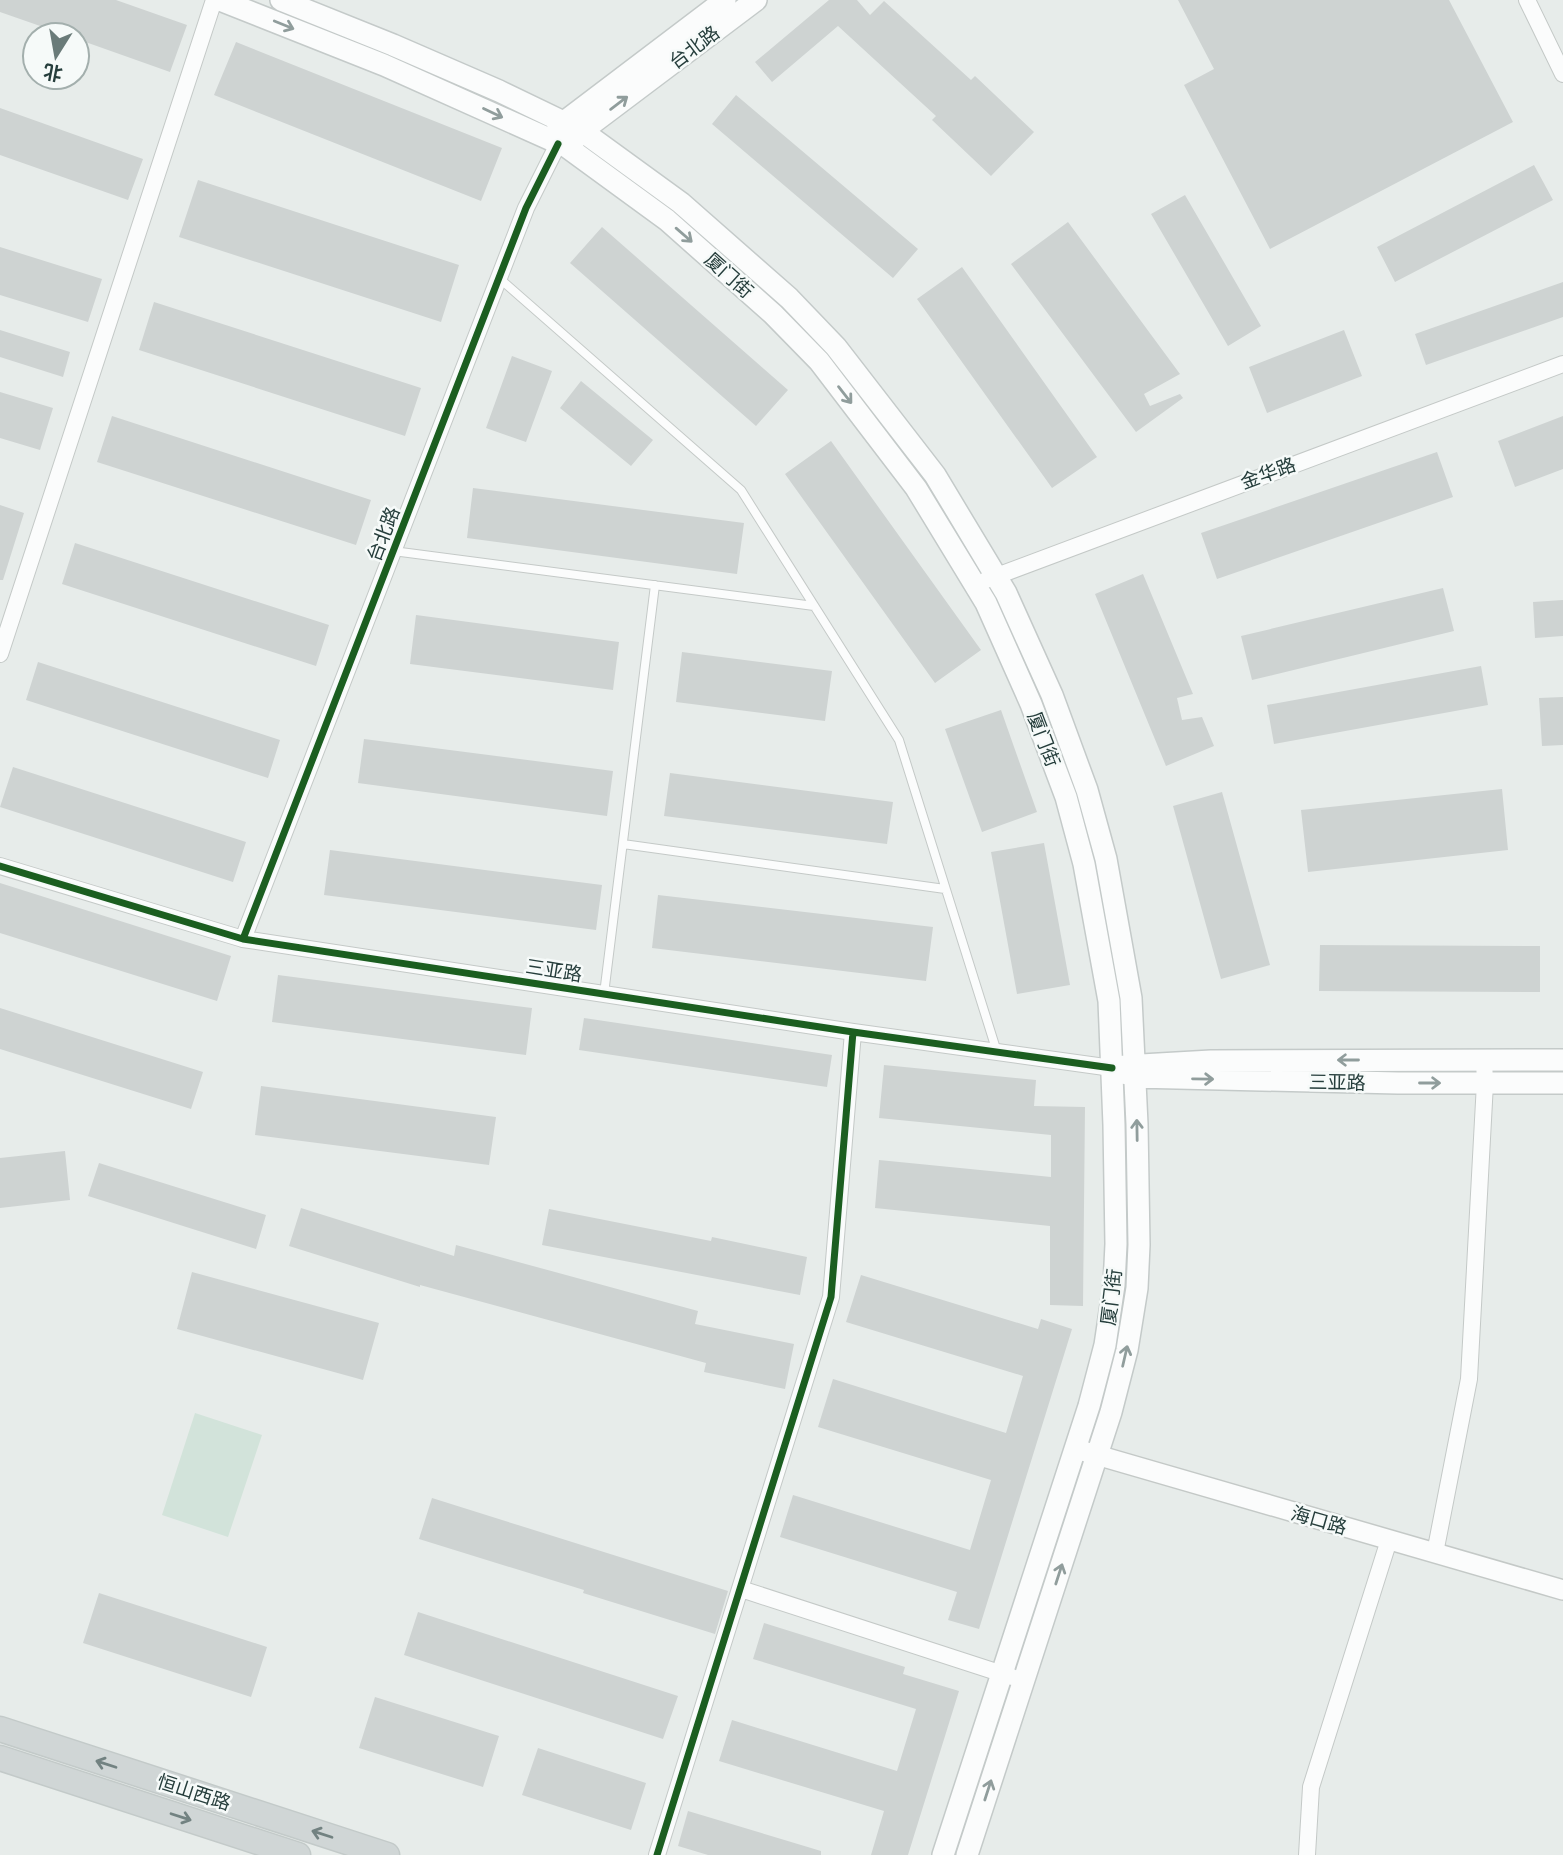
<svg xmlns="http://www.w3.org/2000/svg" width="1563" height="1855" font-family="Commissioner,'Noto Sans SC',sans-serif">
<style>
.garden{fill:#d2e3da}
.building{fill:#ced3d2}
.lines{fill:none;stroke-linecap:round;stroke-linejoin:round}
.service-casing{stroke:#c4c9c7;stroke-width:10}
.minor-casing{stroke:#c4c9c7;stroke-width:18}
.tertiary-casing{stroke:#c4c9c7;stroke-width:22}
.secondary-casing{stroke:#c4cac9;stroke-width:24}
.primary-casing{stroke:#c3cac9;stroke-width:27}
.service{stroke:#fbfcfc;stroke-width:8}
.minor{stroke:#fbfcfc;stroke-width:16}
.tertiary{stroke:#fbfcfc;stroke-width:19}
.secondary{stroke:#fbfcfc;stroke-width:21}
.primary{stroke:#d0d6d6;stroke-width:24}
.cycleway-casing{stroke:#f6faf9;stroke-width:11}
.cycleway{stroke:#1b5e20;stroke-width:7}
.oneway{stroke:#909d9c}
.oneway2{stroke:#728281}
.labels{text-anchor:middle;stroke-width:5;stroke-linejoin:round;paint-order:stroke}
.street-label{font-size:19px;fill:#263e3c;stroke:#f6faf9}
</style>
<rect width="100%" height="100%" fill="#e7ecea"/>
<path class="garden" d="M195,1413L262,1435L228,1537L162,1515Z"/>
<path class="building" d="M0,0H116L187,25L170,72L77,39V35H66L0,12Z
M829,0H857L870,15L884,1L971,80L975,76L1034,132L991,176L932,120L936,116L838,26L772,82L755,62Z
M1178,0H1449L1513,122L1270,249L1184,85L1214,69Z
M236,42L502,148L481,201L214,95Z
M736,95L918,249L893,278L712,124Z
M0,108L143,159L128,200L0,155Z
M1534,165L1553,200L1395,282L1377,247Z
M198,180L459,265L441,322L179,237Z
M1185,195L1261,326L1228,346L1151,214Z
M1068,222L1180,374L1144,394L1150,406L1180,394L1183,398L1136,432L1011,264Z
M602,227L788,390L756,426L570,263Z
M0,247L102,279L88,322L0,295Z
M962,267L1097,457L1052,488L917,299Z
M1563,282V317L1426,365L1415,334Z
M154,302L421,388L405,436L139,350Z
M0,330L70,352L63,377L0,357Z
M1344,330L1362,376L1267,413L1249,367Z
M512,356L552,371L526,442L486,428Z
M581,381L653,440L631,466L560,408Z
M0,392L53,408L40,450L0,438Z
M112,416L371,500L356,545L97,462Z
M1563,416V469L1515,487L1498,441Z
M831,441L981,650L935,683L785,474Z
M1437,452L1453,497L1217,579L1201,533Z
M473,488L744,523L737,574L467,538Z
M0,505L24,513L3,580H0Z
M75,543L329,625L316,666L62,584Z
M1143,574L1193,694L1177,698L1182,720L1202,717L1214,746L1166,766L1095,594Z
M1443,588L1454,631L1252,680L1241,636Z
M1563,600V636L1535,638L1533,602Z
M416,615L619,642L613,690L410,664Z
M682,652L832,671L825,721L676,702Z
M38,662L280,740L268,778L26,700Z
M1481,666L1488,705L1274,744L1267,705Z
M1563,697V745L1542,746L1539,698Z
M1001,710L1037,812L982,832L945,729Z
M364,739L613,771L607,816L358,783Z
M13,767L246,842L233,882L0,807Z
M670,773L893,802L887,844L664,816Z
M1502,789L1508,850L1308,872L1301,810Z
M1222,792L1270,965L1221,979L1173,806Z
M1044,843L1070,985L1017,994L991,852Z
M330,850L602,885L596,930L324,895Z
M0,883L231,956L217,1001L0,933Z
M658,895L933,927L926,981L652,948Z
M1320,945L1540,946V992L1319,991Z
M278,975L532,1008L526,1055L272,1022Z
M0,1008L203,1072L191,1109L0,1049Z
M584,1018L832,1055L827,1087L579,1050Z
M884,1065L1036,1080L1034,1106L1085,1107L1083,1306L1050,1305V1226L875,1208L879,1160L1051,1177V1135L879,1118Z
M261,1086L496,1117L489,1165L255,1135Z
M65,1151L70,1200L0,1208V1158Z
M99,1163L266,1215L256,1249L88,1196Z
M301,1208L454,1256L456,1245L698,1311L695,1324L794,1344L785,1389L704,1372L706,1363L420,1285V1287L289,1246Z
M549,1209L711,1241L712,1237L807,1257L800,1295L542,1245Z
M192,1272L379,1323L363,1380L177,1329Z
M861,1275L1038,1329L1041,1319L1072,1329L979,1629L948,1620L957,1592L780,1537L793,1495L970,1550L991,1480L818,1427L833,1379L1006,1433L1023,1376L846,1322Z
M432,1498L728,1591L715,1634L583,1593L584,1590L419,1539Z
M99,1593L267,1647L251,1697L83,1643Z
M418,1612L678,1696L663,1739L404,1655Z
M764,1623L905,1667L903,1674L959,1691L908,1855H871L884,1811L719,1761L732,1720L897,1771L916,1709L753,1659Z
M375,1697L499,1736L483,1787L359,1748Z
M538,1748L646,1783L631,1830L522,1795Z
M688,1811L821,1851V1855H708L678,1846Z"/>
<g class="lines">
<defs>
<path id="service" d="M499,278L741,490L899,740L997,1052
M393,551L814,606
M623,844L945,889
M604,994L655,585"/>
<path id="minor" d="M1527,0L1563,74
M986,580L1563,364
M0,654L214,0
M0,866L243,939L853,1032L1112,1068
M243,939L526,208L558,144
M1435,1553L1469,1379L1485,1083L1484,1060
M741,1589L1012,1677
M657,1855L831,1297L853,1032
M1307,1855L1311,1787L1389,1540"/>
<path id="tertiary" d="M1076,1449L1563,1590"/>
<path id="secondary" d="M220,0L384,65L567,147L667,220L773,314L819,361L916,488L986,603L1031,704L1066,797L1084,864L1109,1001L1114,1125L1116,1244L1114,1285L1105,1345L1089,1406L943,1855
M281,0L393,45L499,91L582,131L681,203L789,298L836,347L935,475L1006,593L1052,695L1087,790L1106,859L1131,998L1137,1124L1139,1245L1137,1288L1127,1350L1111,1412L967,1855
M556,132L564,122L725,0
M573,141L582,131L756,0
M1124,1066L1211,1061L1563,1060
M1124,1073L1135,1077L1398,1083H1563"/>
<path id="primary" d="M0,1729L387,1855
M0,1758L298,1855"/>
</defs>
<use href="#service" class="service-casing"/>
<use href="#minor" class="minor-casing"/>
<use href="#tertiary" class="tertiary-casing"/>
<use href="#secondary" class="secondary-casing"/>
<use href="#primary" class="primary-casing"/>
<use href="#service" class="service"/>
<use href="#minor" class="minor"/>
<use href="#tertiary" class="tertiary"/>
<use href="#secondary" class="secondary"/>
<use href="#primary" class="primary"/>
<defs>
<path id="cycleway" d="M0,866L243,939L853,1032L1112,1068
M243,939L526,208L558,144
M657,1855L831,1297L853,1032"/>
</defs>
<use href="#cycleway" class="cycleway-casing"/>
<use href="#cycleway" class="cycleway"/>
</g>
<defs><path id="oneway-shaft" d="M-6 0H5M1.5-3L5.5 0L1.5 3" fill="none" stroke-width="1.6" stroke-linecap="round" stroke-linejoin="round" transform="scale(1.75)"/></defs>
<g class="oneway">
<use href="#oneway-shaft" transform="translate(284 25) rotate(22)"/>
<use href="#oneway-shaft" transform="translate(619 103) rotate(-37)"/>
<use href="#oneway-shaft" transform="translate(493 113) rotate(25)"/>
<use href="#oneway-shaft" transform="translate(684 235) rotate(41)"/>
<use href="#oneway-shaft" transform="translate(845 395) rotate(52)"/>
<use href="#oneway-shaft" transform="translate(1348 1060) rotate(180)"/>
<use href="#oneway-shaft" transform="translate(1203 1079) rotate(1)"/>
<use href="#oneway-shaft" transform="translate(1430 1083)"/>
<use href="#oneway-shaft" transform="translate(1137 1130) rotate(-91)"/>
<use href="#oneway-shaft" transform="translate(1125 1356) rotate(-77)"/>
<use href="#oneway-shaft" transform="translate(1059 1574) rotate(-72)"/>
<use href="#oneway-shaft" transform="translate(988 1790) rotate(-72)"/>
</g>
<g class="oneway2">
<use href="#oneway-shaft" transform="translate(106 1764) rotate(-162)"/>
<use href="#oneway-shaft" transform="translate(181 1817) rotate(18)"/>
<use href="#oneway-shaft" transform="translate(322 1834) rotate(-162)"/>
</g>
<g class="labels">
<g class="street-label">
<text transform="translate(694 47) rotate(-37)" y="7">台北路</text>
<text transform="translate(729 275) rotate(42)" y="7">厦门街</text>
<text transform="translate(1268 473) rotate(-20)" y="7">金华路</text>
<text transform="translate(383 534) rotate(-69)" y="7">台北路</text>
<text transform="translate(1044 739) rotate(69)" y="7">厦门街</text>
<text transform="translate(554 970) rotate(9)" y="7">三亚路</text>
<text transform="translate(1337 1082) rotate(1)" y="7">三亚路</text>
<text transform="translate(1111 1297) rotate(-83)" y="7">厦门街</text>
<text transform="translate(1319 1520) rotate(16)" y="7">海口路</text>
<text transform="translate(194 1792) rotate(18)" y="7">恒山西路</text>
</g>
</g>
<g transform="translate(56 56) rotate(191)"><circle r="33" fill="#f6faf9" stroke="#a3afad" stroke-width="2"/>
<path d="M0-5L12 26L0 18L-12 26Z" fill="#6a7b79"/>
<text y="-10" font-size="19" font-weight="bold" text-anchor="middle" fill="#263e3c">北</text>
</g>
</svg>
